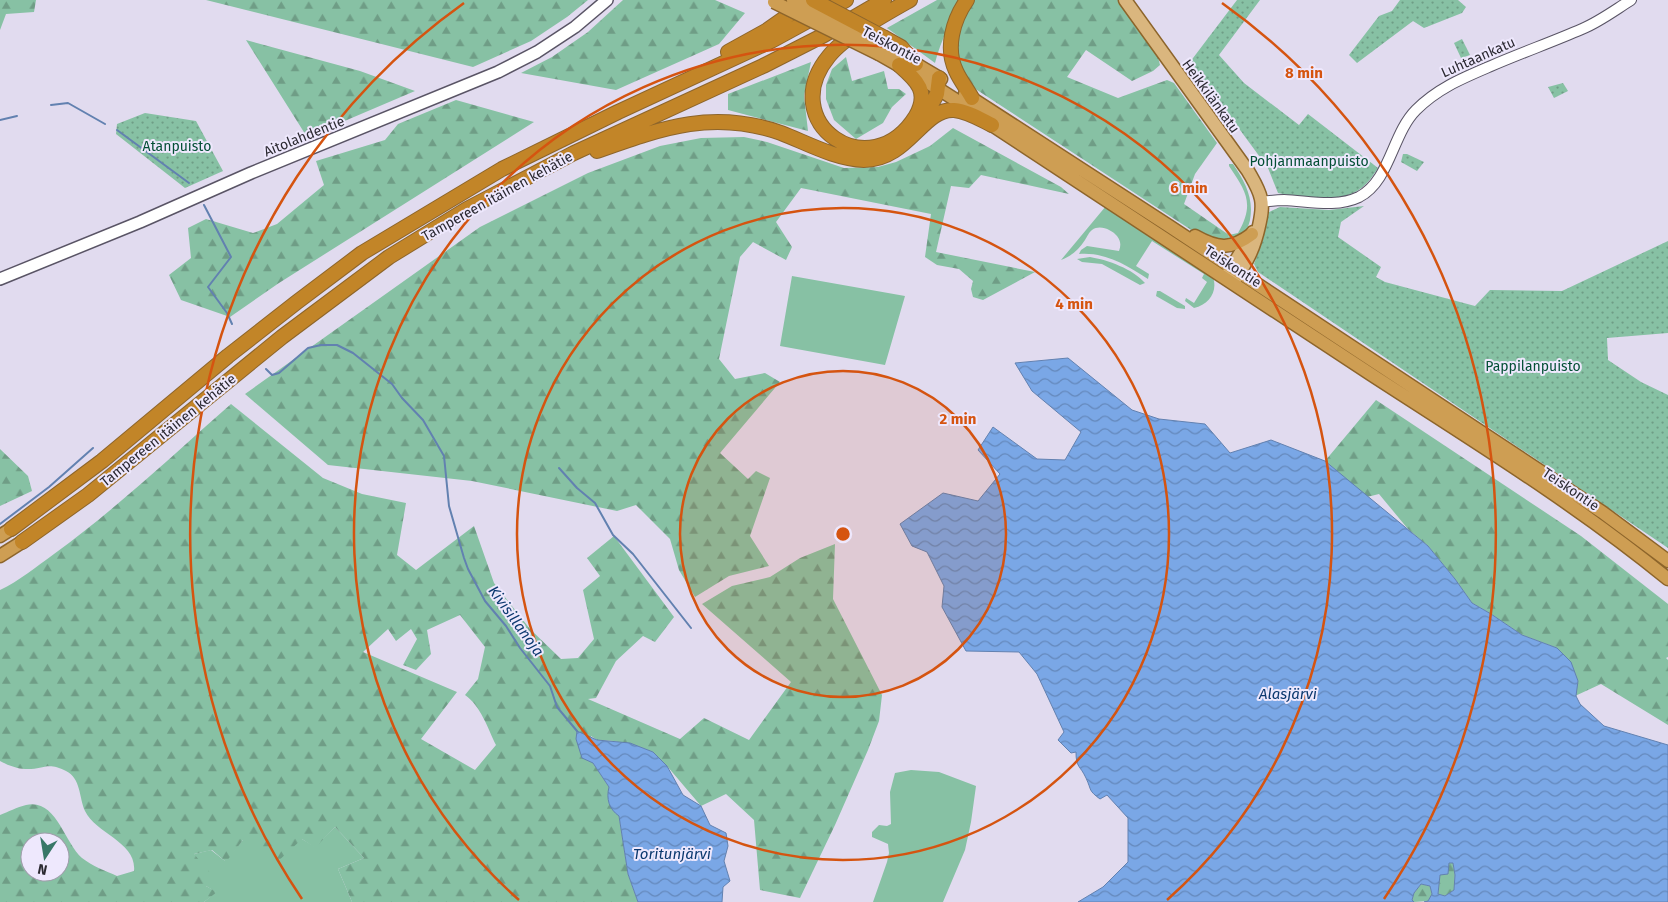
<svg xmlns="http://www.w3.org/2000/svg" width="1668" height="902" font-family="'Fira Sans',sans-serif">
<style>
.green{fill:#87c1a4}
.forest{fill:url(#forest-firs);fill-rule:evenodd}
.park{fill:url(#park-dots)}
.water{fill:url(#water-waves);stroke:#6281b0;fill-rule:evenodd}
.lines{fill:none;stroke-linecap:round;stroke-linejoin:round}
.stream{stroke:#6281b0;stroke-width:2}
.tertiary-casing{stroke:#595465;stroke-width:12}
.secondary-casing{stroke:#595465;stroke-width:14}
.primary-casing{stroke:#8d652b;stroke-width:15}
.trunk-casing{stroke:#8d652b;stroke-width:15}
.motorway-casing{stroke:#8d652b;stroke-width:16}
.tertiary{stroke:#fff;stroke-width:10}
.secondary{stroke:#fff;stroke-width:11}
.primary{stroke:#dab67e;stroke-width:12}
.trunk{stroke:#ce9e53;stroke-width:12}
.motorway{stroke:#c28528;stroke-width:14}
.trunk-bridge-casing{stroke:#8d652b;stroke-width:15;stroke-linecap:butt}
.motorway-bridge-casing{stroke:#8d652b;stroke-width:16;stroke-linecap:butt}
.trunk-bridge{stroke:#ce9e53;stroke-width:12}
.motorway-bridge{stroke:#c28528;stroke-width:14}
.ring{fill:none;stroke:#d55410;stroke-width:2.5}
.labels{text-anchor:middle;stroke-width:4;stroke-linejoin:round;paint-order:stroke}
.street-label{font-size:14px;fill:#2b2931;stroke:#eee8fd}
.park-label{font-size:14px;fill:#034f35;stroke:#eee8fd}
.water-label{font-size:15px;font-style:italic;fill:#0b386f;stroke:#eee8fd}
.centre{fill:#d55410;stroke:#eee8fd;stroke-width:2.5}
.ring-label{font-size:15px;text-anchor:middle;font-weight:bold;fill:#d55410;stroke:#eee8fd;stroke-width:4;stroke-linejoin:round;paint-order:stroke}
</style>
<defs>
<pattern id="forest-firs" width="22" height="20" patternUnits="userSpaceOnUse" patternTransform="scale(1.25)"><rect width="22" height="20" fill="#87c1a4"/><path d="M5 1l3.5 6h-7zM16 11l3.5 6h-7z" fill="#6f9d86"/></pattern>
<pattern id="park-dots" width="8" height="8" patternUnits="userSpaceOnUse" patternTransform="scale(1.25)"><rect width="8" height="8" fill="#87c1a4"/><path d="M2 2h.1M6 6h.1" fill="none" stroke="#6f9d86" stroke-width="1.8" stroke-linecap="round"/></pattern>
<pattern id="water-waves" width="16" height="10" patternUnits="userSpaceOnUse" patternTransform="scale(1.25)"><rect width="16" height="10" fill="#7aa7e6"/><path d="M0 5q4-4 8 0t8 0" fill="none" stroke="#6488bb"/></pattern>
</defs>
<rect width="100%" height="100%" fill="#e1dbef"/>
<path class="green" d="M1229,164H1233C1245,182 1254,198 1250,220C1249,224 1247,231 1243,234C1239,238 1231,241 1226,244L1229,235L1238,233C1255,204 1246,191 1229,166Z
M1106,206L1213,277C1218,292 1209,304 1194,308L1185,301L1186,298L1194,303L1207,282L1202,278L1204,274L1152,241L1136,266L1149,274L1148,279C1126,265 1106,252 1079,254L1081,250L1087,246L1119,251C1121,246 1121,241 1117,236C1112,230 1100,224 1092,230C1089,232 1087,237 1085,240C1079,249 1072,256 1061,260Z
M1090,257C1108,260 1133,269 1145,283L1140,285L1102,264L1082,262L1077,259Z
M792,276L905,296L885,365L780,346Z
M1157,291H1160L1185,306V309L1177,308L1156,296Z
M911,770L939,772L976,786L971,822L965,850L943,902H873L887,862L889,853L888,844L872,837V832L879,825L887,826L891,824L890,792L895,773Z
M335,827L364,858L338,869L352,902H204L216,892L206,886L194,854L211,850L225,861L243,840L302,839L315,847Z"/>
<path class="forest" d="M0,0H36L34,12L6,14L0,30Z
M206,0H588L567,17L531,41L473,67Z
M623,0H715L745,13L719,44L616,90L521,73L552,57L588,32Z
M937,0H963C951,20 941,40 935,63L887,28Z
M973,0H1119L1158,57L1160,65L1153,71L1132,81L1086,50L1067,77L1118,98L1167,80L1174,83L1217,143L1195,174L1184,204L1229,235L1226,244L1202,237L977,90L964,79L956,63L958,27Z
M246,40L360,71L415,91L307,137Z
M846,57L852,81L884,71L888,89H899L906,94L892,107L883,123L856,139L834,120L826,99V85L832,69Z
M811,62L804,96L808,131L728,110V94Z
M456,100L534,122L279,283L230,317L181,300L169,275L191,258L188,228L206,219L253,233L277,224L324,185L316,161L385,140L398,124Z
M953,128L1061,187L1069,194L981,175L969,188L951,186L936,252L1035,272L983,300L973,297L971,289L973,281L959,269L937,265L925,257L931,214L801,188L776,222L792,247L786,260L753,242L740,257L719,359L735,379L765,373L780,382L720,453L748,479L756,471L770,478L750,536L769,566L729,576L695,597L679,570L670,539L636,505L617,511L472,481L328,465L245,394L480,227L588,173L660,146L701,138L744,137L767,142L844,168L878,167L896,162L930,146Z
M1376,400L1581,536L1668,604V657L1666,658L1668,660V725L1601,684L1575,696L1578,681L1557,648L1522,635L1491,614L1472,603L1455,579L1428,546L1408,529L1379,494L1367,497L1325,461Z
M231,404L323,478L362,494L406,503L397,555L416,570L474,526L494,583L530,629L561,659L578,658L594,639L583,590L600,576L587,558L614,536L674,617L655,642L643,636L616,661L596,698L588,699L680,739L704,718L749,740L791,682L702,604L732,586L770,577L800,558L835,544L833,599L882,695L879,721L868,750L835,825L800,898L760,890L754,820L726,794L701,806L667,766L653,752L614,741L597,740L591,736L593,763L609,787L619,816L628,874L638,902H352L338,869L364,858L335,827L315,848L302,839L275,864L243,840L226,862L212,850L194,854L212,875L206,886L217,892L204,902H0V815C8,812 17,807 26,805C56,798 64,842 82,858C92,866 106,871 117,876L134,871C137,842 96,834 85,811C79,798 81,778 66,771C47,761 43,770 25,769C18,769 7,765 0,761V590C19,581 36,567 54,554C116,509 173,455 231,404ZM460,615L485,647L478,679L465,695C481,706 488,729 496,745L475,770L421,739L457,692L363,652L388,629L396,641L411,629L417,639L403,665L416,670L431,654L427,630ZM30,842H60V872H30Z
M0,449L28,476L32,491L0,506Z
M1449,862L1453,863L1455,875L1454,890L1445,896L1438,894L1440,875Z
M1421,884L1430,886L1432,894L1428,901L1414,902L1412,900L1414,893Z"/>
<path class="park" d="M1237,0H1260L1219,55L1244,83L1299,125L1308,114L1378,168C1374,174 1370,180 1366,184C1345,206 1304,198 1278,193L1268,168L1190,62Z
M1400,0H1458L1466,7L1462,13L1424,28L1413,21L1357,63L1349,55L1379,16L1392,11Z
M1462,39L1470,55L1461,58L1454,43Z
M1563,83L1568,91L1554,98L1548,87Z
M145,113L196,121L223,171L185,188L116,134L117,124Z
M1403,154H1407L1424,162L1417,171L1401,162Z
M1364,206L1341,222L1338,237L1381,267L1376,277L1385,282L1475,306L1490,290L1562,291L1668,241V333L1607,338L1608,360L1641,382L1668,395V548L1258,272L1254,264L1263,239L1269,212L1280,207L1329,210Z"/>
<path class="water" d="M1068,358L1132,410L1159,419L1205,424L1230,453L1271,440L1325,461L1428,546L1455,579L1472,603L1491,614L1522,635L1557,648L1571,662L1578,681L1576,696L1580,704L1604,726L1668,745V902H1424L1428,901L1432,894L1430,886L1421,884L1414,893L1412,900L1414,902H1078L1103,887L1128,862V818L1107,795L1100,799C1088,790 1092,791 1086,778C1080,765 1076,768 1076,752L1071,753L1058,740L1064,732L1037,674L1019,652L966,651L942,607L944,586L927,552L912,546L900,524L943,493L978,501L1000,474L978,450L993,427L1037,459L1065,460L1081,432L1032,391L1015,363ZM1449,863H1453L1455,875L1454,890L1445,896L1438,894L1440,875L1448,874Z
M577,731L597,740L630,743L653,752L667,766L683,795L701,806L710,825L726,833L728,846L724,861L730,881L723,887L722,902H638L628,874L619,816C609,809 606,799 609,787L593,763L582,758L576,739Z"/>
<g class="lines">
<path class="stream" d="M51,105L68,103L105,124
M0,120L17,116
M117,130L189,183
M204,205L231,257L208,287L227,313L232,324
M266,369L272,375L279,373L308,348L321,345H337L353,353L392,384L402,398L423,420L444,456L449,506L464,558L468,569L485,601L506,626L520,648L550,686L557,707L577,731
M559,468L577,488L595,503L613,535L633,554L691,628
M0,524L49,487L93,448"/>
<defs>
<path id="tertiary" d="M1262,202C1269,201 1277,200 1284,200C1309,201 1336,208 1359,197C1390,181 1392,134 1416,110C1438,88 1463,78 1491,66C1521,53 1552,42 1582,29C1599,22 1615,10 1631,0"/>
<path id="secondary" d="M0,279L140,222L251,173L498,72L537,52L575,27L607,0"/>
<path id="primary" d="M1125,0L1248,171C1253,180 1259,189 1261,199C1263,208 1261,217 1259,226C1254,249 1247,262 1234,281
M1226,277L1253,232"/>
<path id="trunk" d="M882,44L941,79
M879,54C918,76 956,98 992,125C1119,208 1245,292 1372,375C1472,440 1575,503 1668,579
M965,94L1169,226L1602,512L1668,561
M1195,236C1218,249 1231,250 1252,234
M0,536L11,529
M0,556L22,542"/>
<path id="motorway" d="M967,0C953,20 945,48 956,71C960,80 967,89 972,98
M885,38L901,47L916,64
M728,52L766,31L803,5
M899,65C916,80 930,91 916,116C871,189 774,123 829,56C845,36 887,13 910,0
M921,123L937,94L939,78
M597,151C662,128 713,109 781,133C807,143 835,159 864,160C908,160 923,108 954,110C967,111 980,119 992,125
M11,529L102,461L228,356L297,302L362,253L502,169L618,112L771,41L846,0
M22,542L88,495L282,337L389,257L467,209L574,153L763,66L824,35L884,0"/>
</defs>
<use href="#tertiary" class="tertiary-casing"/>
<use href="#secondary" class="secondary-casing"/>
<use href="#primary" class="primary-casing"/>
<use href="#trunk" class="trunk-casing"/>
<use href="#motorway" class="motorway-casing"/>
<use href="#tertiary" class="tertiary"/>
<use href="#secondary" class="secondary"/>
<use href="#primary" class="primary"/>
<use href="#trunk" class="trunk"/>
<use href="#motorway" class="motorway"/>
<defs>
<path id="trunk-bridge" d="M793,0L882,44
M774,2L879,54"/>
<path id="motorway-bridge" d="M813,0L885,38"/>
</defs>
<use href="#trunk-bridge" class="trunk-bridge-casing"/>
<use href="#motorway-bridge" class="motorway-bridge-casing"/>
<use href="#trunk-bridge" class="trunk-bridge"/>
<use href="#motorway-bridge" class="motorway-bridge"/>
</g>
<circle cx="843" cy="534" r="163" fill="#d55410" fill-opacity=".12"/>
<g class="ring">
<circle cx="843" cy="534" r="163"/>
<circle cx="843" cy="534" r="326"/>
<path d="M519 900A489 489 0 1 1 1167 900"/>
<path d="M302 899A652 652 0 0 1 464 3M1222 3A652 652 0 0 1 1384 899"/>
</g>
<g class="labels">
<g class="street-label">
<text transform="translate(892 45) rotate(28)" y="5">Teiskontie</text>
<text transform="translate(1478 57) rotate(-24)" y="5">Luhtaankatu</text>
<text transform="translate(1211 96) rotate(54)" y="5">Heikkilänkatu</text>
<text transform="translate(304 136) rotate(-22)" y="5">Aitolahdentie</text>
<text transform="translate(497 196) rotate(-29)" y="5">Tampereen itäinen kehätie</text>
<text transform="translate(1233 266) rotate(33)" y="5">Teiskontie</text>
<text transform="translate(168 430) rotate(-39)" y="5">Tampereen itäinen kehätie</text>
<text transform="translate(1571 489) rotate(34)" y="5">Teiskontie</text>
</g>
<g class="park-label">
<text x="177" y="151">Atanpuisto</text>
<text x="1309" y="166">Pohjanmaanpuisto</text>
<text x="1533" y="371">Pappilanpuisto</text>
</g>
<g class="water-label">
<text transform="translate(516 621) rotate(54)" y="5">Kivisillanoja</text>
<text x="1288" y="699">Alasjärvi</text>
<text x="672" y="859">Toritunjärvi</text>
</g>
</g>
<circle cx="843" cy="534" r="8" class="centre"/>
<g class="ring-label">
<text x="1304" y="78">8 min</text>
<text x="1189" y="193">6 min</text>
<text x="1074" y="309">4 min</text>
<text x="958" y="424">2 min</text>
</g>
<g transform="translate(45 857) rotate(192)"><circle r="24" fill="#eee8fd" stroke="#a09cab"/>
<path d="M0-4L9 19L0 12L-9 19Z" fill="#387868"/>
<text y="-8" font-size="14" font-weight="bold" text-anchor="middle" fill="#2b2931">N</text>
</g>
</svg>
